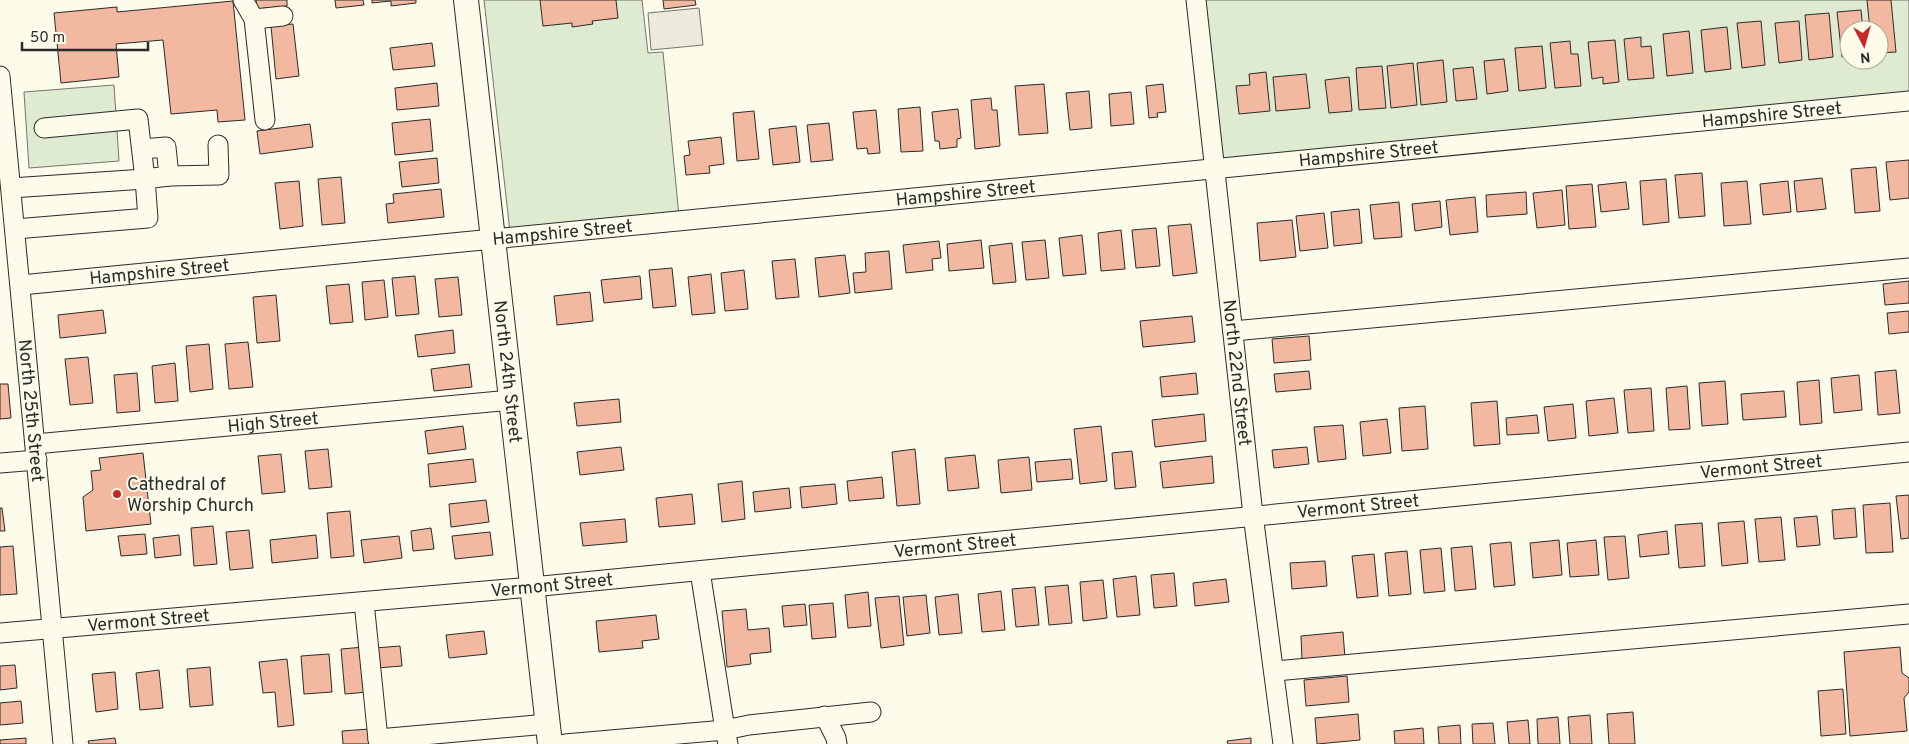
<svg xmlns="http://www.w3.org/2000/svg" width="1909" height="744" font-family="Overpass,sans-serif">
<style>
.green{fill:#deebd1;stroke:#74746e;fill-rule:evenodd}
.parking{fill:#eceadb;stroke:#74746e}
.building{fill:#f2b8a0;stroke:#2b2b2b}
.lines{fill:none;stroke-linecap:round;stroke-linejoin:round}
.minor-casing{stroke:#2b2b2b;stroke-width:21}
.major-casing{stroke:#2b2b2b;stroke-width:26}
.minor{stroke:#fdfbea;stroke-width:19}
.major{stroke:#fdfbea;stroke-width:24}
.poi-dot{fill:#c62828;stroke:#fdfbea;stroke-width:2}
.labels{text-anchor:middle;stroke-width:4;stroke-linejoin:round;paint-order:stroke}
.street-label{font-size:18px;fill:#2b2b2b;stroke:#fdfbea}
.poi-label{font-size:18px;fill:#2b2b2b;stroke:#fdfbea;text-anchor:start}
</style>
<rect width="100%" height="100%" fill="#fdfbea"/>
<path class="green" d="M484,0H642L648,53L663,52L679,216L510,232Z
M1204,0H1909V93L1223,159ZM1849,30H1879V60H1849Z
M114,85L119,161L29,168L24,92Z"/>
<path class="parking" d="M699,8L703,45L651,50L648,13Z"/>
<path class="building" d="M256,0H287V6L257,9Z
M335,0H363L364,5L336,8Z
M372,0H416V3L391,6V1L372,3Z
M540,0H616L618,18L592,21L593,24L572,27V23L543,26Z
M663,0H695L696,5L664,9Z
M1867,0H1891L1896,52L1879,53V30H1870Z
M233,1L245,120L218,122L217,110L171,114L163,40L116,44L119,77L61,83L54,13L117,7V12Z
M1861,10L1863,30H1849V56L1842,57L1837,12Z
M1829,13L1833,57L1809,60L1805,15Z
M1761,21L1765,65L1742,68L1737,23Z
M1799,21L1802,60L1779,63L1775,23Z
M293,24L299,76L276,79L271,26Z
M1727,27L1731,69L1705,72L1701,30Z
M1689,31L1693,73L1667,76L1663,34Z
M1641,37V47L1651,46L1654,78L1628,80L1624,39Z
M1615,40L1619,82L1603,84V77L1592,79L1588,42Z
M1570,41L1571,54H1578L1581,86L1555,88L1550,43Z
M432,43L435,66L393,70L390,48Z
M1542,46L1546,88L1519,91L1515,48Z
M1504,59L1508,91L1487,94L1484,61Z
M1443,60L1447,102L1421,105L1417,63Z
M1413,63L1417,105L1391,108L1387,66Z
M1382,66L1386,108L1359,110L1356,68Z
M1473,67L1477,99L1456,101L1453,69Z
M1266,72L1270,111L1239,114L1236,86L1250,85L1249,74Z
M1306,74L1310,108L1276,111L1273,77Z
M1349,77L1352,111L1329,113L1325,80Z
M437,83L439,106L397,110L395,88Z
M1044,84L1048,133L1019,135L1015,86Z
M1163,84L1166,112L1157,113L1158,117L1149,118L1146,86Z
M1089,91L1092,128L1070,130L1066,93Z
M1131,92L1134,124L1111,126L1109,94Z
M991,98L992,110H997L1000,146L975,149L971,100Z
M920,107L923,151L901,152L898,109Z
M958,109L961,138L957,139V147L940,149L939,141H935L932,112Z
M876,110L880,153L868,154L867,148L857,149L853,112Z
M754,111L759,159L737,161L733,113Z
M430,119L433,151L395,155L392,123Z
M829,123L833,160L811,162L807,125Z
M310,124L313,147L260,154L257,131Z
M796,126L800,162L773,165L769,129Z
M721,137L724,164L709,166L710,173L686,175L684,156L690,155L688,141Z
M437,158L439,183L402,187L399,162Z
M1909,160V198L1890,200L1886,162Z
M1876,167L1880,211L1855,213L1851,169Z
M1702,173L1705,216L1679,218L1675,175Z
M341,177L345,223L322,225L318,179Z
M1822,178L1826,209L1797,212L1794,181Z
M1666,179L1669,222L1643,225L1640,181Z
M299,181L303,226L280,229L275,183Z
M1747,181L1751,224L1724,226L1721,183Z
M1788,181L1791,212L1763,215L1760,184Z
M1626,182L1629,209L1601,212L1598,185Z
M1592,184L1596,227L1569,229L1566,186Z
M441,189L444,217L388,223L386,204L394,203L393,194Z
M1562,190L1565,225L1537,228L1533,193Z
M1526,192L1527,214L1487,217L1486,195Z
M1475,197L1478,232L1450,235L1446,200Z
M1440,201L1442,227L1415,231L1412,204Z
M1399,202L1402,237L1374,239L1370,205Z
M1359,209L1362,243L1334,246L1331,212Z
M1324,213L1328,248L1300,251L1296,216Z
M1292,220L1296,257L1260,261L1257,223Z
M1191,224L1197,273L1173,276L1168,226Z
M1156,228L1160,266L1136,268L1132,230Z
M1121,230L1125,269L1101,271L1098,233Z
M1082,235L1086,274L1063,276L1059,238Z
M981,240L984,268L949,271L947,244Z
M1045,240L1049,278L1026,280L1022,242Z
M939,241L941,258L932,259L933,270L906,273L903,245Z
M1012,243L1016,282L993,284L989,246Z
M889,251L892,289L855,293L853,273L866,272L865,253Z
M845,255L850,293L819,297L815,258Z
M795,259L799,297L776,299L772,261Z
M672,268L676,306L653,308L649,270Z
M744,270L748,309L725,311L721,273Z
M711,274L715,313L692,315L688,277Z
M415,276L419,314L396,316L392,278Z
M640,276L642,299L604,303L601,280Z
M458,277L462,315L439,317L435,279Z
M384,280L388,317L365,320L362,282Z
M1909,281V303L1885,305L1883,284Z
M349,284L353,322L330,324L326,286Z
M590,292L593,321L557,325L554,296Z
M276,295L280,341L257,343L253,297Z
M103,310L106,333L60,338L58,315Z
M1909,311V332L1889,334L1887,313Z
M1192,316L1195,342L1143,347L1140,321Z
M453,330L455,353L418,357L415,335Z
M1309,336L1311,360L1274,363L1272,339Z
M248,342L253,387L229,389L225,344Z
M209,344L213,389L190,392L186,346Z
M88,357L93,403L70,405L65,359Z
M175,363L178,401L155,403L152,366Z
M469,364L472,387L434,391L431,369Z
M1896,370L1900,413L1878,415L1875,372Z
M1309,371L1311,389L1276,392L1274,374Z
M137,373L140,411L117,413L114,375Z
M1196,373L1198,394L1162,397L1160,377Z
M1859,375L1862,410L1834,413L1831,378Z
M1819,380L1822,423L1800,425L1797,382Z
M1725,381L1728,424L1702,426L1699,383Z
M0,384H8L11,418L0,419Z
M1687,386L1690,429L1669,430L1666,388Z
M1651,388L1654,431L1628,433L1624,390Z
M1784,391L1786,417L1743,420L1741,394Z
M1614,398L1618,433L1589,436L1586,401Z
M619,399L621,422L577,426L574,403Z
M1497,401L1500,444L1474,446L1471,403Z
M1573,404L1576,438L1548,441L1544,407Z
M1425,406L1428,449L1402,451L1399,408Z
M1204,414L1206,441L1155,447L1152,420Z
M1537,415L1539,433L1507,435L1506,418Z
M1387,419L1391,453L1363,456L1360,422Z
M1343,425L1346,459L1318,462L1314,427Z
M463,426L466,449L428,454L425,431Z
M1101,426L1107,481L1080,484L1074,429Z
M621,447L624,470L580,475L577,452Z
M1307,447L1309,464L1274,468L1272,450Z
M328,449L332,487L309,489L305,451Z
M915,449L920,504L897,506L892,452Z
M1132,451L1136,487L1115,489L1112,453Z
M143,453L151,524L86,531L83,497L93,490L91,471L101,470L99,458Z
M281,454L285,492L262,494L258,456Z
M975,455L979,488L948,491L945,458Z
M1212,456L1214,483L1163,488L1160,462Z
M1029,457L1032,490L1001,493L998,460Z
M473,459L476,482L430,487L428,464Z
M1071,459L1073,479L1037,482L1035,462Z
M882,477L884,498L849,501L847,481Z
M742,481L745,519L722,522L718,484Z
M835,484L837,504L802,508L800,487Z
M789,488L791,508L755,512L753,492Z
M692,494L695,524L659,527L656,498Z
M1909,495V538L1901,539L1896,496Z
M486,500L489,522L451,527L449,504Z
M1890,503L1893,552L1866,553L1863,505Z
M0,508H2L5,531H0Z
M1855,508L1857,537L1834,539L1832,510Z
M350,511L354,556L331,558L327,513Z
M1817,516L1820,545L1797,547L1794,518Z
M1781,517L1785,560L1759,562L1755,519Z
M625,519L627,542L583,546L580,523Z
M1744,521L1748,563L1722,566L1718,523Z
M1702,523L1705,566L1679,568L1675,525Z
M213,526L217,564L194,566L191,528Z
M431,528L434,549L413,551L411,531Z
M249,530L253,568L230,570L226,532Z
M1667,531L1669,554L1640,557L1638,535Z
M490,532L493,555L455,559L452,536Z
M145,534L147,554L121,556L118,536Z
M179,535L181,555L155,558L153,538Z
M316,535L318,558L272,563L270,540Z
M399,536L402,558L364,563L361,540Z
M1625,536L1629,578L1608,580L1604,537Z
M1559,540L1562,575L1533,578L1530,543Z
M1596,540L1599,575L1570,577L1567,543Z
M1511,542L1515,585L1494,587L1490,544Z
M13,546L17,594L0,595V547Z
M1472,546L1476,589L1455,591L1451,548Z
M1441,548L1445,591L1424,593L1420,550Z
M1407,551L1411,594L1389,596L1385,553Z
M1374,554L1378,596L1357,598L1352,556Z
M1325,561L1327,586L1292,589L1290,563Z
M1174,573L1177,606L1154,608L1151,575Z
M1136,576L1140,615L1117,617L1113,579Z
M1226,579L1229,602L1195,606L1193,583Z
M1103,580L1107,618L1083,621L1080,582Z
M1068,585L1072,623L1049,625L1045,587Z
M1035,587L1039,625L1016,627L1012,589Z
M1001,591L1005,630L982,632L978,594Z
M868,592L871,626L848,628L845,595Z
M958,594L962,633L939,635L935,597Z
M926,595L930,633L907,636L903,597Z
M899,596L904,645L881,648L875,598Z
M833,603L836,637L812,639L809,605Z
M805,604L807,625L784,627L782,606Z
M746,609L748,630L769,628L771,652L750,654L751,664L727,667L722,611Z
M656,615L659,639L642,641L643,648L599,652L596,621Z
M484,631L487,654L449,658L446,635Z
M1343,632L1345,658L1302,661L1301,636Z
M400,646L402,666L377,668L375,648Z
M364,647L368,692L345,694L341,649Z
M1900,647L1902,673L1909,678V692L1904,698L1907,731L1850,736L1844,652Z
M329,654L332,692L304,694L301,656Z
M287,659L294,725L278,727L275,692L263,693L259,662Z
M15,665L17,688L0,690V666Z
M210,667L213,705L190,707L187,669Z
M159,670L163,708L140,710L136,673Z
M115,672L118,709L96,712L92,674Z
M1347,676L1349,702L1306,706L1304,680Z
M1843,689L1846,734L1821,736L1818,691Z
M21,701L23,723L0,725V703Z
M1633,712L1635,744H1609L1607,714Z
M1358,714L1360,740L1317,744L1315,718Z
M1590,715L1592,744H1570L1568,717Z
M1558,717L1560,744H1538L1537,719Z
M1528,720L1530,744H1509L1507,722Z
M1493,723L1495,744H1473L1472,724Z
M1460,725L1461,744H1439L1438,727Z
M1423,728L1424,744H1395L1394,731Z
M369,729L370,744H343L342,731Z
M26,738V744H0V740Z
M115,738L116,744H89L88,741Z
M1251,738V744H1228L1227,741Z"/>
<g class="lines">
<defs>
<g id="minor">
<path d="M243,0L254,19L265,120"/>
<path id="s1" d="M1196,0L1253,515L1283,744"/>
<path d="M254,19L283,16"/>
<path id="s2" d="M0,76L63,744"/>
<path d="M169,176L219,175L218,145"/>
<path d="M11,188L145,179L138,119L44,128"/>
<path d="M15,229L148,218L145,179L169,176L166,147L142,149"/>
<path id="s3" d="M21,285L1909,101"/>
<path d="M1233,331L1909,268"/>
<path id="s4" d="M35,444L511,400"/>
<path d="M0,463L37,460"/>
<path d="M700,571L725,730L749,725L871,712"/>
<path d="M364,602L378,739"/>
<path id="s5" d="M0,633L532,587L1909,452"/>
<path d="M1275,671L1909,614"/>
<path d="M825,716L836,738L837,744"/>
<path d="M379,744L378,739L547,724"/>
<path d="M565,744L725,730L728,744"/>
</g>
<g id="major">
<path id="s6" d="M466,0L550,744"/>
</g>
</defs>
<use href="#minor" class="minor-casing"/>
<use href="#major" class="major-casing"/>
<use href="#minor" class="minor"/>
<use href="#major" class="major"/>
</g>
<circle class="poi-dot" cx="117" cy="494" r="5"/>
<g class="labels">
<g class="street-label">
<text dy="6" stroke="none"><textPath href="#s3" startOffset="1759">Hampshire Street</textPath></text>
<text dy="6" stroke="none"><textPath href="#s3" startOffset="1354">Hampshire Street</textPath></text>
<text dy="6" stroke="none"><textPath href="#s3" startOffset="949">Hampshire Street</textPath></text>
<text dy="6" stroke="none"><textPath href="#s3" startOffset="544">Hampshire Street</textPath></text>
<text dy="6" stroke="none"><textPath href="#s3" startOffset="139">Hampshire Street</textPath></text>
<text dy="6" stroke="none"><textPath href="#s6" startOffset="374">North 24th Street</textPath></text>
<text dy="6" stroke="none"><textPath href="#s1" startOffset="375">North 22nd Street</textPath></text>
<text dy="6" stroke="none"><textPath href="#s2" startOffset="336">North 25th Street</textPath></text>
<text dy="6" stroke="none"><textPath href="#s4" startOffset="239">High Street</textPath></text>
<text dy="6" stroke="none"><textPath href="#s5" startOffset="1769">Vermont Street</textPath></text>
<text dy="6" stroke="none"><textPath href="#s5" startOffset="1364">Vermont Street</textPath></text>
<text dy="6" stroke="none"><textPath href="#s5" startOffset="959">Vermont Street</textPath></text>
<text dy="6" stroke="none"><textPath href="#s5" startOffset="554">Vermont Street</textPath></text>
<text dy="6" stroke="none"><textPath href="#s5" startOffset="149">Vermont Street</textPath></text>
</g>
<g class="poi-label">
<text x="127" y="490">Cathedral of<tspan x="127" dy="21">Worship Church</tspan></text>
</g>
</g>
<g transform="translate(1864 45) rotate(174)"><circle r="24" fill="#fdfbea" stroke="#a9a89e"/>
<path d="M0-4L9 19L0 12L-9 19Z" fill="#c62828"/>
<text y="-8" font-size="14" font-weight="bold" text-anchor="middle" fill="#2b2b2b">N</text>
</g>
<path d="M22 42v8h126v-8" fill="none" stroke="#2b2b2b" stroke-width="2.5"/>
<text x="30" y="42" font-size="15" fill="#2b2b2b" stroke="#fdfbea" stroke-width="4" paint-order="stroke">50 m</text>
</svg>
